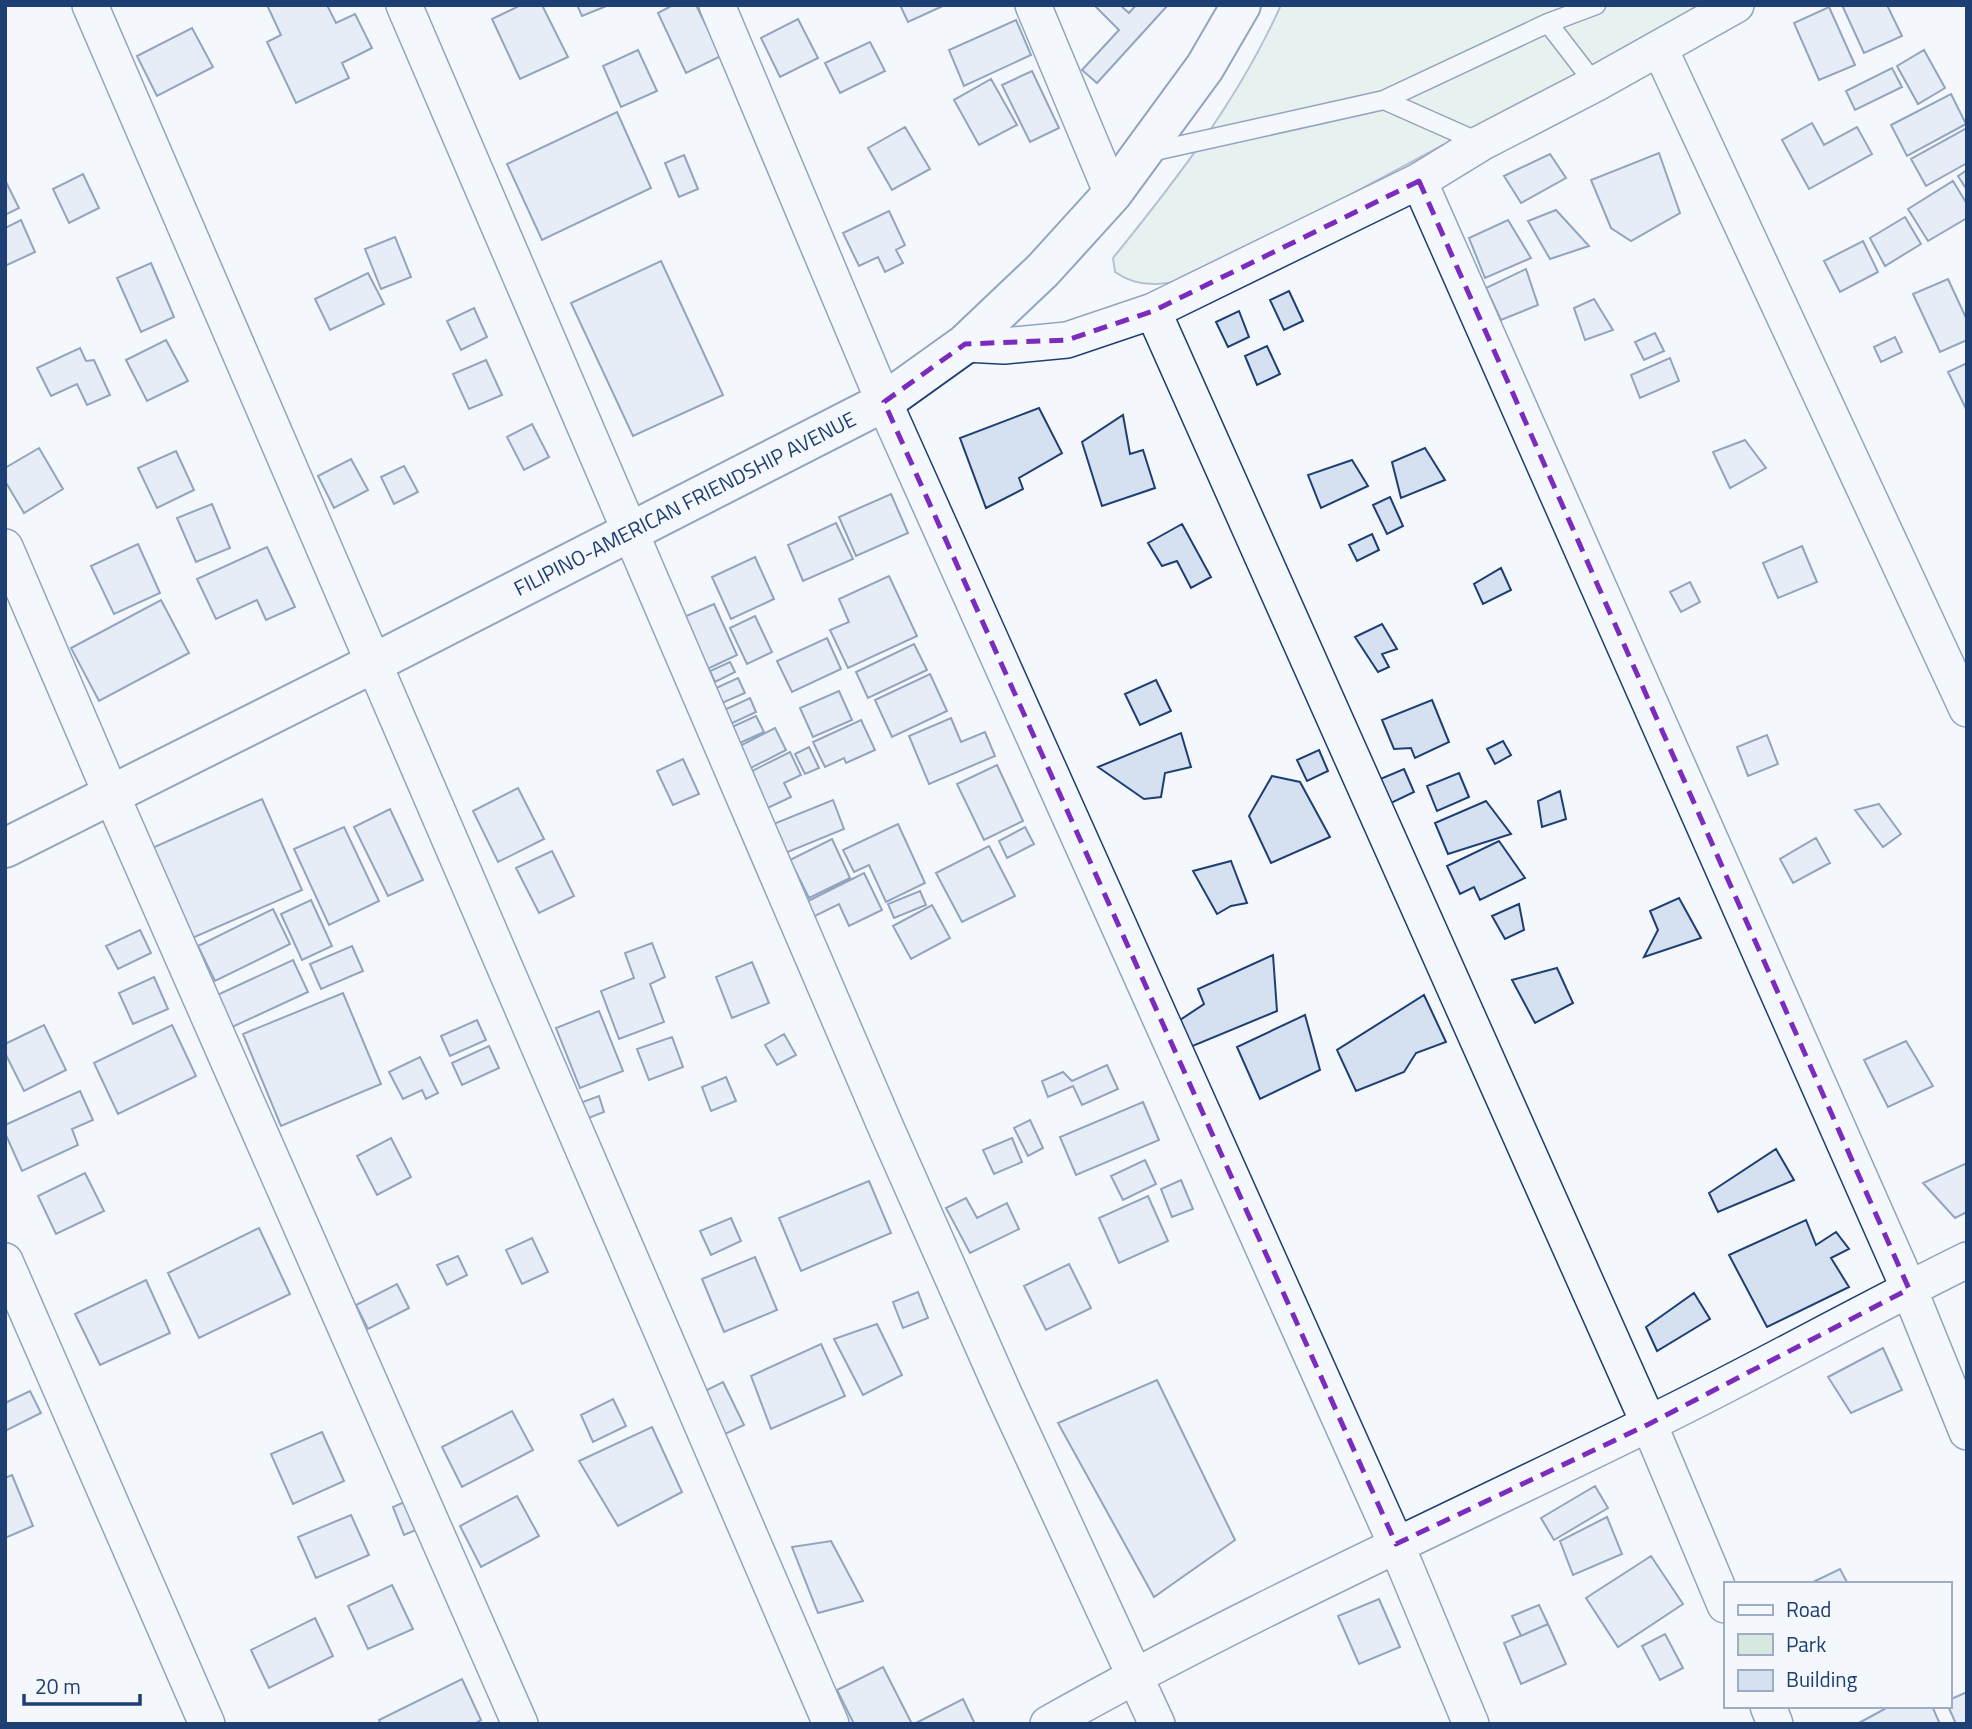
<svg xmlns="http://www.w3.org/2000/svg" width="1972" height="1729" font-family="'Titillium Web',sans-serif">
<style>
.green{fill:#d7e8df;stroke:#687fa3;stroke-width:2}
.building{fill:#d5e0f0;stroke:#1d3f73;stroke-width:2}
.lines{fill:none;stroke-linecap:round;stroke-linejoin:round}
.service-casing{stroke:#1d3f73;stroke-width:21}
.minor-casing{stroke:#1d3f73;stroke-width:38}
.primary-casing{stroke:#1d3f73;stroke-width:42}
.service{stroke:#f4f7fb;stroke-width:18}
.minor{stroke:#f4f7fb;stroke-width:35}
.primary{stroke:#f4f7fb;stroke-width:38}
.marked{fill:none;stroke:#7b2cbf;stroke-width:5;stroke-dasharray:14 9;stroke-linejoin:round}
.labels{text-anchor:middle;stroke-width:5;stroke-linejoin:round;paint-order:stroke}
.street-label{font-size:21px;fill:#1d3f73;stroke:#f4f7fb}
</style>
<rect width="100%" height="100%" fill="#f4f7fb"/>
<path class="green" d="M1281,5H1704L1195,278C1166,284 1140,290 1115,272L1113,258C1177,179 1239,99 1281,5Z"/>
<path class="building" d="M267,5H327L336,23L355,14L372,48L342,63L349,78L296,103L267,42L281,35Z
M521,5H542L568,57L520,79L492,19Z
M577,5H609L582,16Z
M673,5H696L721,56L686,73L658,13Z
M900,5H945L908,22Z
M1094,5H1120L1129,13L1136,5H1168L1097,83L1082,70L1119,30Z
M1842,5H1887L1902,36L1864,53Z
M1829,7L1855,65L1819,80L1794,23Z
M798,19L818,58L780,77L761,38Z
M1016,20L1031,55L964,86L949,50Z
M192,28L213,67L157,96L137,56Z
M870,42L885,71L840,93L825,63Z
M638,50L657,91L621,107L603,66Z
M1924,50L1945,88L1918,104L1897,66Z
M1892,68L1902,87L1855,110L1846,91Z
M1032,71L1059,128L1030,142L1002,85Z
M991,79L1017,125L979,145L954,100Z
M1951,94L1966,124L1907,156L1891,125Z
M617,112L651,188L542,240L507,164Z
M1812,123L1824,145L1857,127L1872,154L1809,189L1782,140Z
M905,127L930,169L892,190L868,148Z
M1967,128V163L1926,186L1911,159Z
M1659,153L1680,213L1631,241L1611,228L1591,180Z
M1550,154L1566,178L1521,203L1504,176Z
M684,155L698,189L679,197L665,163Z
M1967,170V190L1958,176Z
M83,174L99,208L69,223L53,189Z
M5,180L19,208L5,215Z
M1953,181L1967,204V218L1928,241L1908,209Z
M1556,210L1589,246L1550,259L1528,221Z
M889,211L905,245L896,250L903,263L885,272L878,257L859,266L843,233Z
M1905,217L1921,244L1885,266L1870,238Z
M21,220L35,252L5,266V228Z
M1508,220L1531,258L1485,278L1469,238Z
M395,237L411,277L381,289L365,249Z
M1863,241L1878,272L1840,292L1824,261Z
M661,261L723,395L633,436L571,303Z
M151,263L174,317L141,332L117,278Z
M1526,269L1538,305L1501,320L1486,288Z
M368,273L384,304L330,330L315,299Z
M1948,279L1967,320V340L1940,352L1913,294Z
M1289,291L1303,321L1284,330L1270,300Z
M1594,299L1613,330L1585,340L1574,308Z
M474,308L487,337L461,350L447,321Z
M1239,311L1249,337L1228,347L1216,322Z
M1655,333L1664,351L1644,360L1635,342Z
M1895,337L1902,352L1881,362L1874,347Z
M166,340L188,381L147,401L126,360Z
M1267,346L1280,374L1257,385L1245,356Z
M80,348L86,361L94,360L110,395L87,405L77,384L51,396L37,368Z
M1670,358L1679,381L1640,398L1631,375Z
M486,360L502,395L469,409L453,374Z
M1967,363V411L1948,372Z
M1039,408L1062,453L1019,478L1023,489L986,508L960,438Z
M1123,415L1130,454L1143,450L1155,488L1102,506L1082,442Z
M532,424L549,457L524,470L507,437Z
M1745,440L1766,468L1730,488L1713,452Z
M39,448L63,489L24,513L5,481V468Z
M1425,448L1445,480L1401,498L1392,462Z
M176,451L194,490L157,508L138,468Z
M351,459L368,490L334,508L318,476Z
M1352,460L1368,486L1321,508L1308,475Z
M404,466L418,492L394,504L381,477Z
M891,494L908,533L856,556L839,517Z
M1390,497L1403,526L1387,534L1373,505Z
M212,504L230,548L196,562L177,518Z
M836,523L853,559L803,581L788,545Z
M1182,524L1211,577L1191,588L1177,561L1162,566L1148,543Z
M1372,534L1379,550L1357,561L1349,545Z
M138,544L160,593L114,614L91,566Z
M1802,546L1817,582L1778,598L1763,563Z
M267,547L295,607L266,620L257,600L216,619L197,579Z
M755,557L774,599L731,619L712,577Z
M1501,568L1511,590L1483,604L1474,584Z
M889,576L917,636L848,668L830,630L849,622L839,599Z
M1690,582L1700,602L1681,612L1670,592Z
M161,600L189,653L99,701L71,648Z
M714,604L737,655L701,672L677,620Z
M755,616L772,652L747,664L730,628Z
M1382,624L1397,649L1382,654L1389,667L1378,672L1355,637Z
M827,638L841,669L792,692L777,661Z
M914,644L927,670L868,698L856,672Z
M730,662L735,672L715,682L710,671Z
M930,674L947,711L892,737L875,700Z
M738,678L745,693L722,703L716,688Z
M1156,680L1171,711L1140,725L1125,694Z
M839,691L852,720L813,737L800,708Z
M750,698L756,712L726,726L720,712Z
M1432,700L1449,742L1415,758L1411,748L1394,749L1382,720Z
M756,716L764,732L731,747L723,731Z
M951,718L961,742L985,732L995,756L929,784L909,736Z
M861,720L875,750L846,763L844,758L825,767L813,742Z
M775,728L786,750L739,774L728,752Z
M1181,733L1191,767L1165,773L1161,797L1144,799L1098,767Z
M1767,735L1778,764L1748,776L1737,747Z
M1503,741L1511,755L1495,764L1487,749Z
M809,747L819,768L805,774L795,754Z
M1319,750L1328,771L1307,781L1297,760Z
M790,752L801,775L784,783L791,797L759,812L742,776Z
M683,759L699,794L673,805L657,771Z
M997,765L1023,821L984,840L957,784Z
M1404,769L1414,792L1389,804L1378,780Z
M1459,773L1469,797L1437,811L1427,786Z
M1272,776L1300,782L1330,837L1271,863L1249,816Z
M518,788L544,839L498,862L473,811Z
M1560,791L1566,819L1542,827L1538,801Z
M262,799L302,890L190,939L150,849Z
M833,800L844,829L783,854L771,825Z
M1486,801L1511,834L1448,854L1435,823Z
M1879,804L1901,834L1883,847L1855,810Z
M390,809L423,880L388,896L354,827Z
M898,824L925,883L886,902L869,865L854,872L843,850Z
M344,827L379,901L329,925L294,849Z
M1025,827L1034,844L1007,858L999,841Z
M1816,838L1830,863L1793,883L1780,859Z
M832,839L850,878L809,898L790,860Z
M1499,841L1525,878L1480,900L1474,887L1460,894L1447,866Z
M989,846L1015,896L962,922L936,873Z
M552,851L574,896L539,913L516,868Z
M1231,861L1247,903L1231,906L1217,914L1193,871Z
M864,873L882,910L849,926L839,904L811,918L804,903Z
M920,891L926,905L894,918L888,904Z
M1679,898L1701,938L1644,957L1658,930L1650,911Z
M311,900L332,946L302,960L281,914Z
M1519,904L1524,930L1505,939L1492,916Z
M932,905L950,938L911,959L893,926Z
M273,909L290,944L215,981L198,946Z
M140,930L151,953L118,969L106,946Z
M652,943L665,977L650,984L664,1022L619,1039L601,991L634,978L625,953Z
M352,946L363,971L321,989L310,964Z
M1273,955L1277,1011L1183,1050L1174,1024L1204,1004L1198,989Z
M293,960L308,992L230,1028L215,996Z
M752,962L769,1003L732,1018L716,977Z
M1557,968L1573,1003L1535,1023L1512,980Z
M154,977L168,1009L133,1024L119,993Z
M343,993L381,1084L281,1126L243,1034Z
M1424,995L1446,1042L1416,1053L1404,1072L1356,1091L1337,1050Z
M599,1011L623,1071L580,1088L556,1028Z
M1305,1015L1320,1070L1260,1099L1237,1047Z
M477,1020L486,1040L450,1056L441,1036Z
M44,1025L66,1070L24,1091L5,1053V1044Z
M172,1025L196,1076L118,1114L94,1063Z
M784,1034L796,1055L777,1065L765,1045Z
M672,1037L683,1067L649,1080L637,1049Z
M1906,1041L1933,1086L1888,1107L1864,1060Z
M489,1046L499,1068L462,1085L452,1063Z
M420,1057L438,1093L426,1099L422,1090L403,1099L389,1072Z
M1107,1065L1118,1089L1082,1105L1073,1086L1048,1097L1042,1081L1063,1072L1072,1081Z
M726,1077L736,1101L711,1111L702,1087Z
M80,1091L93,1120L72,1129L78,1145L22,1171L5,1133V1125Z
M599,1096L604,1112L586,1119L580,1103Z
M1143,1102L1159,1140L1076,1175L1060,1137Z
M1030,1120L1043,1148L1028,1156L1014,1128Z
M391,1138L411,1177L377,1195L357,1156Z
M1012,1138L1022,1162L994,1174L983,1150Z
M1776,1149L1794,1180L1718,1212L1709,1193Z
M1145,1160L1156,1184L1123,1200L1111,1176Z
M1967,1163V1212L1955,1218L1923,1183Z
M85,1173L104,1211L56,1234L38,1196Z
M1181,1180L1193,1209L1172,1217L1161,1189Z
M869,1181L891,1233L801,1271L779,1218Z
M1148,1196L1168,1241L1119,1263L1099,1218Z
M966,1198L977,1218L1007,1203L1019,1229L970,1253L946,1208Z
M731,1218L741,1241L711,1255L700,1231Z
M1806,1220L1816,1245L1836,1232L1849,1249L1831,1258L1849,1287L1767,1327L1729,1255Z
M259,1228L290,1294L199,1338L168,1273Z
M532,1238L548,1272L522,1284L506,1250Z
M458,1256L467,1275L447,1285L437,1265Z
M755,1257L777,1310L724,1332L702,1279Z
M1069,1264L1091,1308L1046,1330L1024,1286Z
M146,1280L170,1333L100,1365L75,1314Z
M397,1284L409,1308L368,1329L356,1305Z
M918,1292L928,1318L903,1328L893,1302Z
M1694,1293L1710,1319L1657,1351L1646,1327Z
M877,1324L902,1375L863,1395L834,1339Z
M821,1344L845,1396L771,1429L751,1376Z
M1883,1348L1902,1390L1851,1413L1828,1377Z
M1157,1380L1235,1540L1154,1597L1058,1423Z
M723,1382L744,1425L721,1436L701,1393Z
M30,1391L41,1413L5,1431V1403Z
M613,1399L626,1426L593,1442L581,1415Z
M512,1411L533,1450L462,1487L442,1447Z
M652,1427L682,1492L618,1526L579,1461Z
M322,1432L344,1481L293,1504L271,1454Z
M12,1475L33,1526L5,1538V1478Z
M1595,1486L1608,1508L1554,1540L1541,1518Z
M517,1496L539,1536L481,1567L460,1526Z
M411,1499L423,1527L404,1535L393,1507Z
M351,1515L369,1555L316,1578L298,1537Z
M1607,1517L1622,1554L1573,1575L1560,1541Z
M831,1541L863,1601L818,1613L792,1547Z
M1651,1556L1683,1604L1618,1647L1586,1598Z
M1840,1569L1848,1584H1814L1813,1582Z
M392,1585L413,1629L368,1649L348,1606Z
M1379,1599L1400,1647L1359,1664L1338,1616Z
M1539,1605L1548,1624L1521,1636L1512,1616Z
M315,1618L333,1656L269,1688L251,1650Z
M1548,1624L1566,1664L1521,1684L1504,1643Z
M1665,1634L1683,1668L1660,1680L1642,1646Z
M883,1667L912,1724H854L837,1690Z
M462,1679L481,1720L474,1724H381L379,1720Z
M1967,1692V1724H1956L1948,1706L1949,1700Z
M963,1699L975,1724H914Z
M1890,1706H1932L1940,1724H1857Z"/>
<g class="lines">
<defs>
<path id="service" d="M1548,23L1595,84
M1384,100L1481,143
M1146,153L1384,100L1548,23L1596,5"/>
<path id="minor" d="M90,5L831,1724
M404,5L887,1130L1005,1396L1157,1724
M717,5L884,402L1396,1544L1471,1724
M1033,5L1112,194
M1660,49L1967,709
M1419,181L1909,1289L1967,1432
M1153,311L1649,1424L1725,1605
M965,344L1004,346L1067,340L1153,311L1419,181L1481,143L1595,84L1736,5
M5,547L111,794L520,1724
M5,1261L207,1724
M1768,1706L1775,1724
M1048,1724C1243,1614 1447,1523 1648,1424C1755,1372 1859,1313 1967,1260"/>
<path id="primary" d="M5,848L372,664L884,402L965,344L1043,270L1112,194L1205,67L1241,5"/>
</defs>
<use href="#service" class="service-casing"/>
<use href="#minor" class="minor-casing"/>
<use href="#primary" class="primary-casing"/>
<use href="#service" class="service"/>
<use href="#minor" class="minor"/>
<use href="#primary" class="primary"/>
</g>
<path d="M0 0H1972V1729H0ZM1419,181L1909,1289L1649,1424L1396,1544L884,402L965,344L1067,340L1153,311Z" fill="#f4f7fb" fill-opacity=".55" fill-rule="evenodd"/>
<path class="marked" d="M1419,181L1909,1289L1649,1424L1396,1544L884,402L965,344L1067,340L1153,311Z"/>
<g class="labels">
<g class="street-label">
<text transform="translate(685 504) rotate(-27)" y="7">FILIPINO-AMERICAN FRIENDSHIP AVENUE</text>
</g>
</g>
<rect width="1972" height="1729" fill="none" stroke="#1d3f73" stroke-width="14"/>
<rect x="1724" y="1582" width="228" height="126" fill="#f4f7fb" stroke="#9eadc5" stroke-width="2"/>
<rect x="1738" y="1605" width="35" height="10" fill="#f4f7fb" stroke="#9eadc5" stroke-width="2"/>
<text x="1786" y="1617" font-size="21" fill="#1d3f73">Road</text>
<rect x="1738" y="1634" width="35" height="21" fill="#d7e8df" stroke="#9eadc5" stroke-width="2"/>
<text x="1786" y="1652" font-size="21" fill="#1d3f73">Park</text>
<rect x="1738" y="1670" width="35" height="21" fill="#d5e0f0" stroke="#9eadc5" stroke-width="2"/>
<text x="1786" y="1687" font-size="21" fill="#1d3f73">Building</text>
<path d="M24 1694v10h116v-10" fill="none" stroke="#1d3f73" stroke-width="3.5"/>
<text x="35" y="1694" font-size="21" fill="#1d3f73" stroke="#f4f7fb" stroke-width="5" paint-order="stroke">20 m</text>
</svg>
